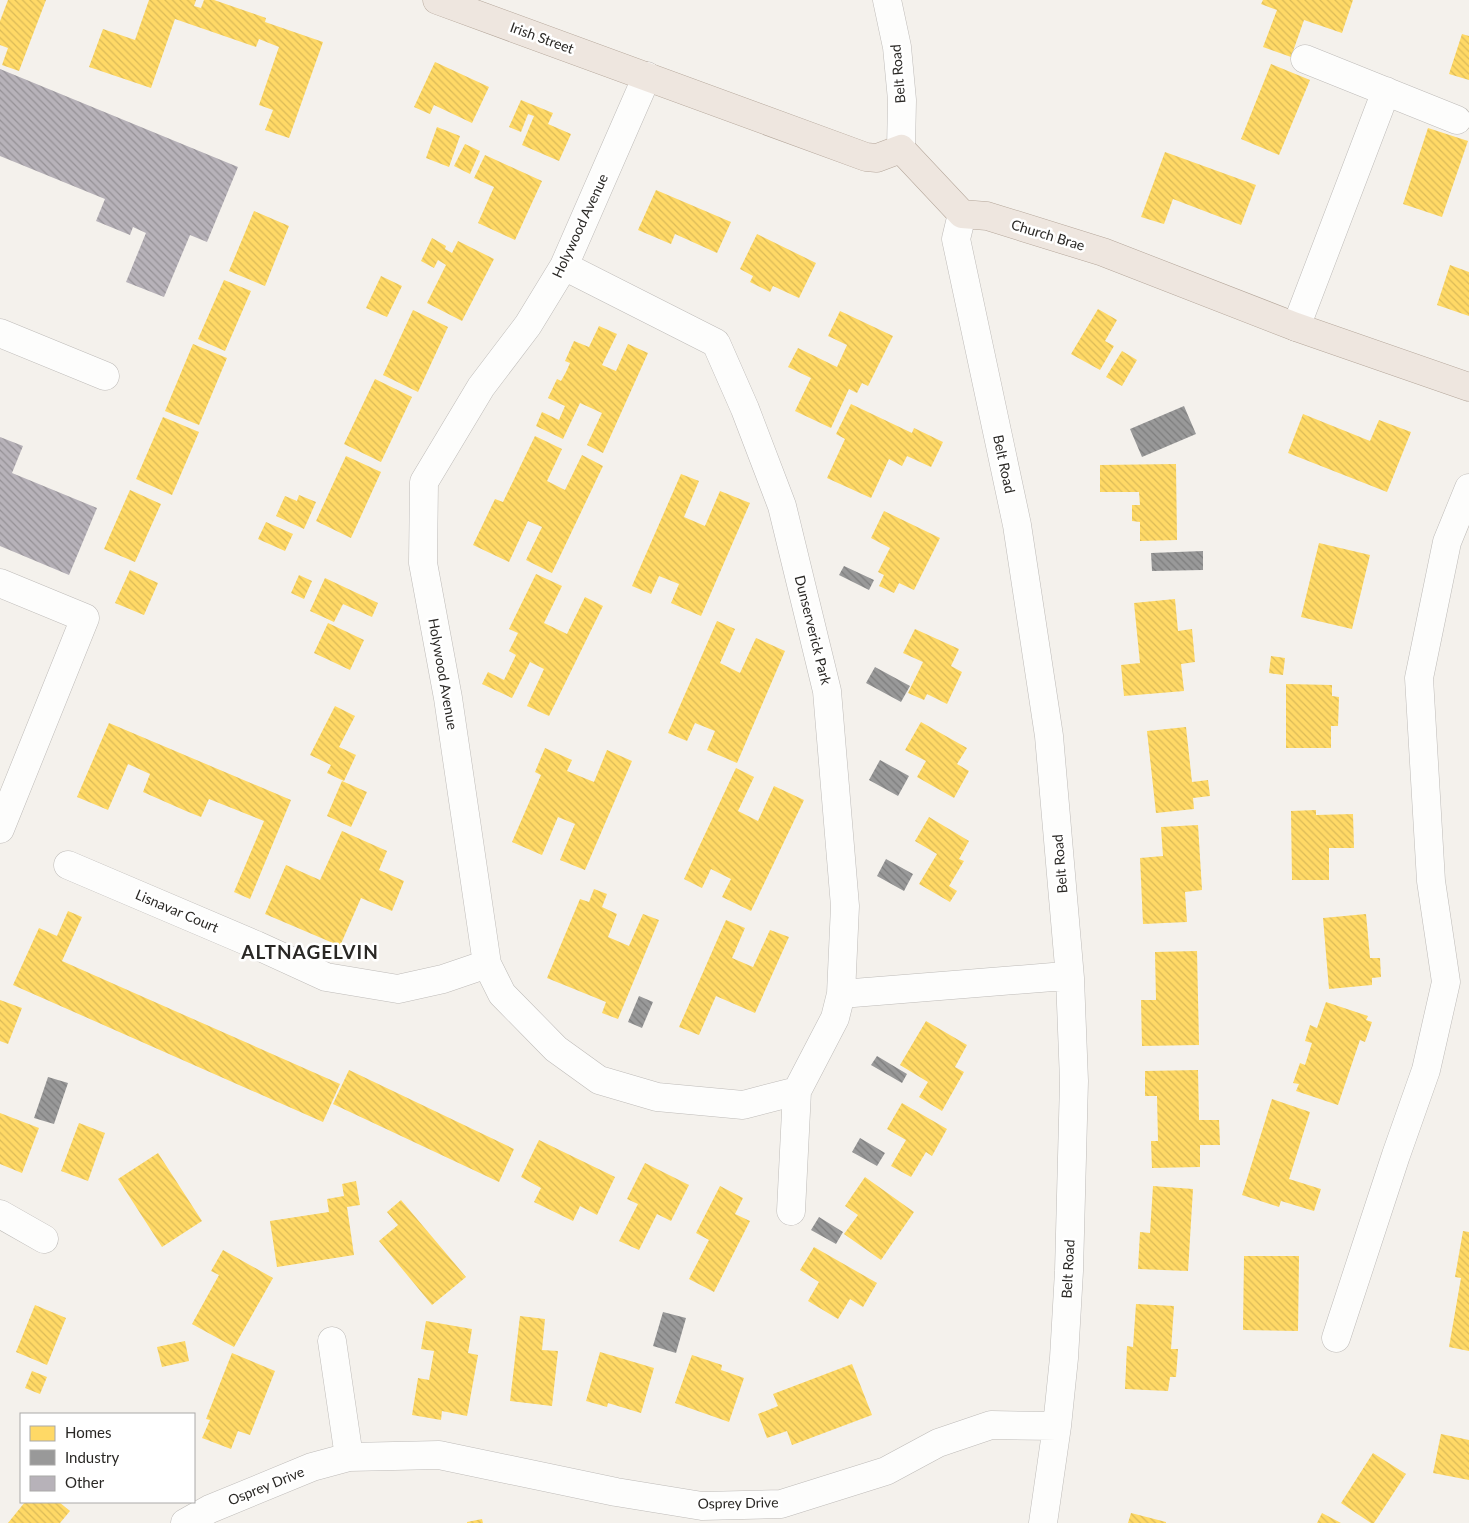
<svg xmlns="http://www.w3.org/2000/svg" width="1469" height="1523" font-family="Lato,sans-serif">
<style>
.homes{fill:url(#homes-back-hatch)}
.industry{fill:url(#industry-back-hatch)}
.building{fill:url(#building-back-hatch)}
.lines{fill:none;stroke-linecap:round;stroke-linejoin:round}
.minor-casing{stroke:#bebbb8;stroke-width:29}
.major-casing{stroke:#b5a79b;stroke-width:29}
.minor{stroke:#fdfdfc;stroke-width:28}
.major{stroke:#eee6df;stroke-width:28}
.labels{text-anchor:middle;stroke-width:5;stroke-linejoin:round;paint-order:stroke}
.street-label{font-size:14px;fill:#2a2825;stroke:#fff}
.district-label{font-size:19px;font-weight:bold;letter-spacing:1px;fill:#2a2825;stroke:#fff}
</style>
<defs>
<pattern id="homes-back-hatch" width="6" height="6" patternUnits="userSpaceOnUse" patternTransform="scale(1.25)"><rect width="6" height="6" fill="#ffd966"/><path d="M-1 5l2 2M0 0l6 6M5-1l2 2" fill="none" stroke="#dbba58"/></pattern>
<pattern id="industry-back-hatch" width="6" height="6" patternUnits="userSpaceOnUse" patternTransform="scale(1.25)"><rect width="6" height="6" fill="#999"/><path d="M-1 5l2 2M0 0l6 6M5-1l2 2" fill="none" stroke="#7d7d7d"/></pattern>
<pattern id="building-back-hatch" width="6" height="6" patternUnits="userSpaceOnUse" patternTransform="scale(1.25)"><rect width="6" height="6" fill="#b7b2b9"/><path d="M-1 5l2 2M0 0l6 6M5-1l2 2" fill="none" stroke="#959196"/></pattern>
</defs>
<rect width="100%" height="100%" fill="#f4f1ec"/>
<path class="homes" d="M8,0H46L19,71L2,65L8,48L0,45V21Z
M149,0H196L194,6L201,8L204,0H214L266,18L265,22L323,42L289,138L265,130L273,110L259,105L279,47L259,39L256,47L175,19L151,88L89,67L103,29L135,40Z
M1263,0H1353L1342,33L1304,20L1291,57L1263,47L1277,10L1261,4Z
M1462,34L1469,36V80L1449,74Z
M435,62L489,87L472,123L434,105L430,114L414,107Z
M1271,64L1310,80L1279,155L1241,139Z
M521,100L553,113L548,124L571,134L559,161L522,145L534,116L528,114L521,132L509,127Z
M437,127L460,136L449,167L426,158Z
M1428,128L1468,141L1442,217L1403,204Z
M465,144L480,151L470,174L454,166Z
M1165,152L1256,185L1241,225L1173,199L1164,224L1141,217Z
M485,155L542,181L515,240L478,223L494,187L474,178Z
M656,190L731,222L717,253L675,234L671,244L638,230Z
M254,211L289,226L265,286L229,271Z
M757,234L816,263L799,298L773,286L770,292L750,282L753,276L740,269Z
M432,238L446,246L445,249L452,253L458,241L494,259L462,321L427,303L446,265L438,260L434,268L421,261Z
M1450,265L1469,272V316L1437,305Z
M381,276L402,286L387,317L366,308Z
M224,280L251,291L225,351L198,339Z
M1098,309L1117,320L1105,341L1114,346L1100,370L1071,354Z
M413,310L448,327L418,392L383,375Z
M840,311L893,336L868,386L862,383L857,393L849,389L831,428L795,411L811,378L788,367L798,348L837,367L847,345L828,336Z
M599,326L617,334L602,365L616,371L628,344L648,353L603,453L587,445L602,413L580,403L563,439L536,426L542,412L559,420L565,406L548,398L557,379L561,381L566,372L570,363L565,361L574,341L589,347Z
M193,344L227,358L199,425L165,411Z
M1122,351L1137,360L1122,386L1106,377Z
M375,379L412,397L381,462L344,444Z
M851,404L912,433L914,428L943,442L931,467L907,456L902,466L889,459L871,498L827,478L845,439L836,434Z
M1303,414L1370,441L1379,420L1411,432L1387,492L1288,453Z
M163,417L199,432L172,495L136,479Z
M535,436L562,449L547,481L565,490L582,455L603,466L552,573L526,560L542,527L528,521L509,562L473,545L495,499L503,502Z
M346,456L381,472L351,538L316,521Z
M1176,464L1177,540L1140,541V522L1132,521V505H1140L1139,492H1100V465Z
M681,474L699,481L684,517L705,526L720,491L750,503L701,616L671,603L679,584L659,576L651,594L632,586Z
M130,490L161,504L135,562L104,549Z
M299,495L316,502L304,529L276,516L285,496L297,501Z
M884,511L940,538L914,590L899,583L894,593L879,586L884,575L878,572L890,548L871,538Z
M266,522L293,534L285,551L258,539Z
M1319,543L1370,555L1352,629L1301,617Z
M130,570L158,583L144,615L115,603Z
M536,574L562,586L544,623L567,634L585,597L603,606L549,716L527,706L544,669L530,662L512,698L482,684L488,672L504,680L516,655L509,651L518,633L509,629Z
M299,575L312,581L304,599L291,593Z
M325,578L378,603L372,617L343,604L334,622L310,611Z
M1175,599L1178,631L1192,629L1195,662L1181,664L1184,691L1124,696L1121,665L1140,663L1134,603Z
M717,621L735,629L720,663L740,673L756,638L785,651L737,763L707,750L715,731L695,723L687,741L668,733Z
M328,623L364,640L350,670L314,653Z
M915,629L959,649L951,666L962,672L947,704L927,694L924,700L908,693L923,662L903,653Z
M1271,656L1285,658L1283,675L1269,673Z
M1286,684L1332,685V696L1339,697L1338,726H1331V748H1286Z
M335,706L355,716L339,747L356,755L344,781L327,773L331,765L310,755Z
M921,722L967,748L957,764L969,771L954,798L917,777L926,761L905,750Z
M109,723L291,800L250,899L234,892L264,821L209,799L201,817L186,811L143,792L150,774L128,764L108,810L77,797Z
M1186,727L1192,782L1208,780L1210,796L1193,798L1194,809L1156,813L1147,731Z
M545,748L572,760L567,771L594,782L607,750L632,761L585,870L560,860L575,824L558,817L542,855L512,842L541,775L535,772Z
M736,768L754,777L738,811L758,821L774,786L804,800L751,911L722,897L731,879L711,869L702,888L684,879Z
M342,781L367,792L351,827L327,816Z
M1316,810V815L1353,814L1354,848H1329V880H1292L1291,811Z
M929,817L969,841L959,859L964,861L949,886L957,891L950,902L919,884L937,854L915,841Z
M1198,825L1202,890L1185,892L1187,922L1143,924L1140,858L1163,856L1161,827Z
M342,831L387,851L379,870L404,881L392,911L361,898L340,946L265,914L286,865L320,880Z
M594,889L607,894L602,907L617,914L608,937L629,946L643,914L659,920L618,1019L602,1013L606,1002L547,978L580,899L589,902Z
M68,911L82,917L62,961L340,1084L323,1122L13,985L39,928L57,936Z
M1366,914L1370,958H1380L1381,977L1372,978V985L1329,989L1323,918Z
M726,920L745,928L732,958L753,967L770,930L789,937L755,1013L716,996L699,1035L679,1027Z
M1197,951L1199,1045L1142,1046L1141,1000H1156L1155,952Z
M0,1000L22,1008L8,1044L0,1041Z
M1326,1002L1368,1016L1366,1020L1372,1022L1365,1042L1360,1040L1338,1105L1296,1091L1299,1084L1293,1083L1300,1063L1305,1065L1312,1043L1305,1041L1310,1025L1317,1028Z
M926,1021L967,1045L955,1067L964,1072L942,1111L919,1097L928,1082L900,1065Z
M349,1070L514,1149L499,1182L333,1104Z
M1198,1070L1199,1120H1219L1220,1145H1200V1167L1152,1168L1151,1141H1158L1157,1096H1145V1071Z
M1272,1099L1310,1112L1289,1179L1321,1189L1314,1211L1281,1201L1279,1207L1242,1195Z
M902,1103L947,1129L932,1156L926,1152L911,1177L891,1166L906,1140L887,1129Z
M0,1113L39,1128L22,1173L0,1164Z
M79,1123L105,1133L88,1181L61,1171Z
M539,1140L615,1177L597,1215L580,1206L573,1221L534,1202L541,1188L521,1177Z
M158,1153L202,1221L162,1247L118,1179Z
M645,1163L689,1185L671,1221L657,1214L639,1250L619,1241L638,1204L627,1199Z
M865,1177L914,1212L881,1260L844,1234L858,1215L845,1206Z
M356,1181L360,1205L347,1207L354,1255L277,1267L270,1221L329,1212L327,1199L344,1196L342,1184Z
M720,1186L743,1198L735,1214L750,1221L714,1292L689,1279L709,1240L696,1233Z
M1153,1186L1193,1189L1188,1271L1138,1269L1140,1232L1150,1233Z
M401,1200L466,1277L432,1305L379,1241L398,1225L387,1212Z
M1463,1231L1469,1232V1351L1449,1347L1461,1278L1455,1277Z
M814,1247L877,1283L863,1307L850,1299L838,1319L808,1301L819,1282L800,1270Z
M223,1250L273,1278L234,1347L192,1324L219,1275L211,1271Z
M1244,1256H1299L1298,1331L1243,1330Z
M1136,1304L1174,1306L1171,1349H1178L1176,1377H1170L1168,1391L1125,1389L1127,1346L1133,1347Z
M35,1305L66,1318L47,1365L16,1352Z
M520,1316L545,1319L542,1350L558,1351L552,1406L510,1401Z
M426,1321L472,1329L468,1353L478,1355L467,1416L442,1411L441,1420L412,1415L418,1378L429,1380L434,1351L421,1349Z
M185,1341L189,1361L162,1367L157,1347Z
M600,1352L654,1368L641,1413L608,1403L607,1407L586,1401Z
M232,1353L275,1371L250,1435L238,1431L231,1449L202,1438L210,1420L206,1419Z
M692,1355L722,1365L721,1370L744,1378L729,1422L675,1403Z
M852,1364L872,1415L792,1445L787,1431L767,1438L758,1414L778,1406L773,1394Z
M32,1371L47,1377L40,1394L25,1388Z
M1441,1434L1469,1440V1480L1433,1473Z
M1373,1453L1406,1474L1374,1523H1371L1341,1503Z
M25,1502H59L70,1511L60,1523H8Z
M1131,1513L1166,1522V1523H1128Z
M1322,1513L1341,1523H1317Z
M482,1519L483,1523H467V1522Z"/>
<path class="industry" d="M1184,406L1196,434L1142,457L1130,429Z
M1203,551V570L1152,571L1151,553Z
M844,566L874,580L869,590L839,575Z
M875,667L910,686L901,702L866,683Z
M880,760L909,776L898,796L869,780Z
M886,859L913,874L904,891L877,876Z
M639,996L653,1002L642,1028L628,1022Z
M877,1056L907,1074L902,1083L871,1065Z
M48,1077L68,1083L54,1124L34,1118Z
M860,1138L885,1153L877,1166L852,1152Z
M819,1217L843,1232L836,1244L811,1230Z
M663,1312L686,1318L676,1353L653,1346Z"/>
<path class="building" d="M0,69L238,167L207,242L190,235L164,297L126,282L146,233L133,227L130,235L96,221L105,199L0,156Z
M0,437L23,446L12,473L97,508L69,575L0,546Z"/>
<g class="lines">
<defs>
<path id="minor" d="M887,0L897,47L902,100L901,149
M1305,59L1457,120
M647,76L564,266L528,325L481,387L424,482L423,563L448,698L487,964L502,994L556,1049L599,1080L657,1097L743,1105L797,1091
M962,214L956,239L1017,525L1049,736L1070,978L1074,1081L1069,1271L1064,1358L1057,1426L1043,1523
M564,266L716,343L745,409L782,506L827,691L845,906L841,994L835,1018L797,1091L791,1211
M1296,327L1386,91
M0,333L105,376
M0,583L85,618L0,829
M68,865L256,945L326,977L398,989L443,979L487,964
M841,994L1053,977L1070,978
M0,1214L44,1239
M1336,1338L1396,1155L1426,1070L1446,982L1431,881L1419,678L1447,542L1469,488
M332,1341L349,1457
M185,1523L210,1509L312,1467L349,1457L439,1455L616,1492L702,1506L781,1504L886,1471L938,1443L991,1425L1057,1426"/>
<path id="major" d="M437,0L866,157L877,158L901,149L962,214L987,216L1103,252L1296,327L1469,387"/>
</defs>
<use href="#minor" class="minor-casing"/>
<use href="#major" class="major-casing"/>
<use href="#minor" class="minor"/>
<use href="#major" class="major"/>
</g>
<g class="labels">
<g class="street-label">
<text transform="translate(542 38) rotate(20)" y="5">Irish Street</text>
<text transform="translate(898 74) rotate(-95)" y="5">Belt Road</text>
<text transform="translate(580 226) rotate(-65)" y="5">Holywood Avenue</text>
<text transform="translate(1048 235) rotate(17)" y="5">Church Brae</text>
<text transform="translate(1004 464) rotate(78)" y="5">Belt Road</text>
<text transform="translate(813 630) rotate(76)" y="5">Dunserverick Park</text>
<text transform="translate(443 674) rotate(80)" y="5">Holywood Avenue</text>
<text transform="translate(1060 864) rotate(-95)" y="5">Belt Road</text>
<text transform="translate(177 911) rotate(23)" y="5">Lisnavar Court</text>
<text transform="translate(1068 1269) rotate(-87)" y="5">Belt Road</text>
<text transform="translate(266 1486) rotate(-22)" y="5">Osprey Drive</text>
<text transform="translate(738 1503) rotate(-1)" y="5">Osprey Drive</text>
</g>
<g class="district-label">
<text x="310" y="959">ALTNAGELVIN</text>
</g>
</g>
<rect x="20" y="1413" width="175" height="90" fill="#ffffff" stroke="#aaa9a8"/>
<rect x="30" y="1426" width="25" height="15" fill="#ffd966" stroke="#aaa9a8"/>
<text x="65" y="1438" font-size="15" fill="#2a2825">Homes</text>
<rect x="30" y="1450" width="25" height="15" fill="#999999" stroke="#aaa9a8"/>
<text x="65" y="1463" font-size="15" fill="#2a2825">Industry</text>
<rect x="30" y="1476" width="25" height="15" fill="#b7b2b9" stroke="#aaa9a8"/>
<text x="65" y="1488" font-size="15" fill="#2a2825">Other</text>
</svg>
